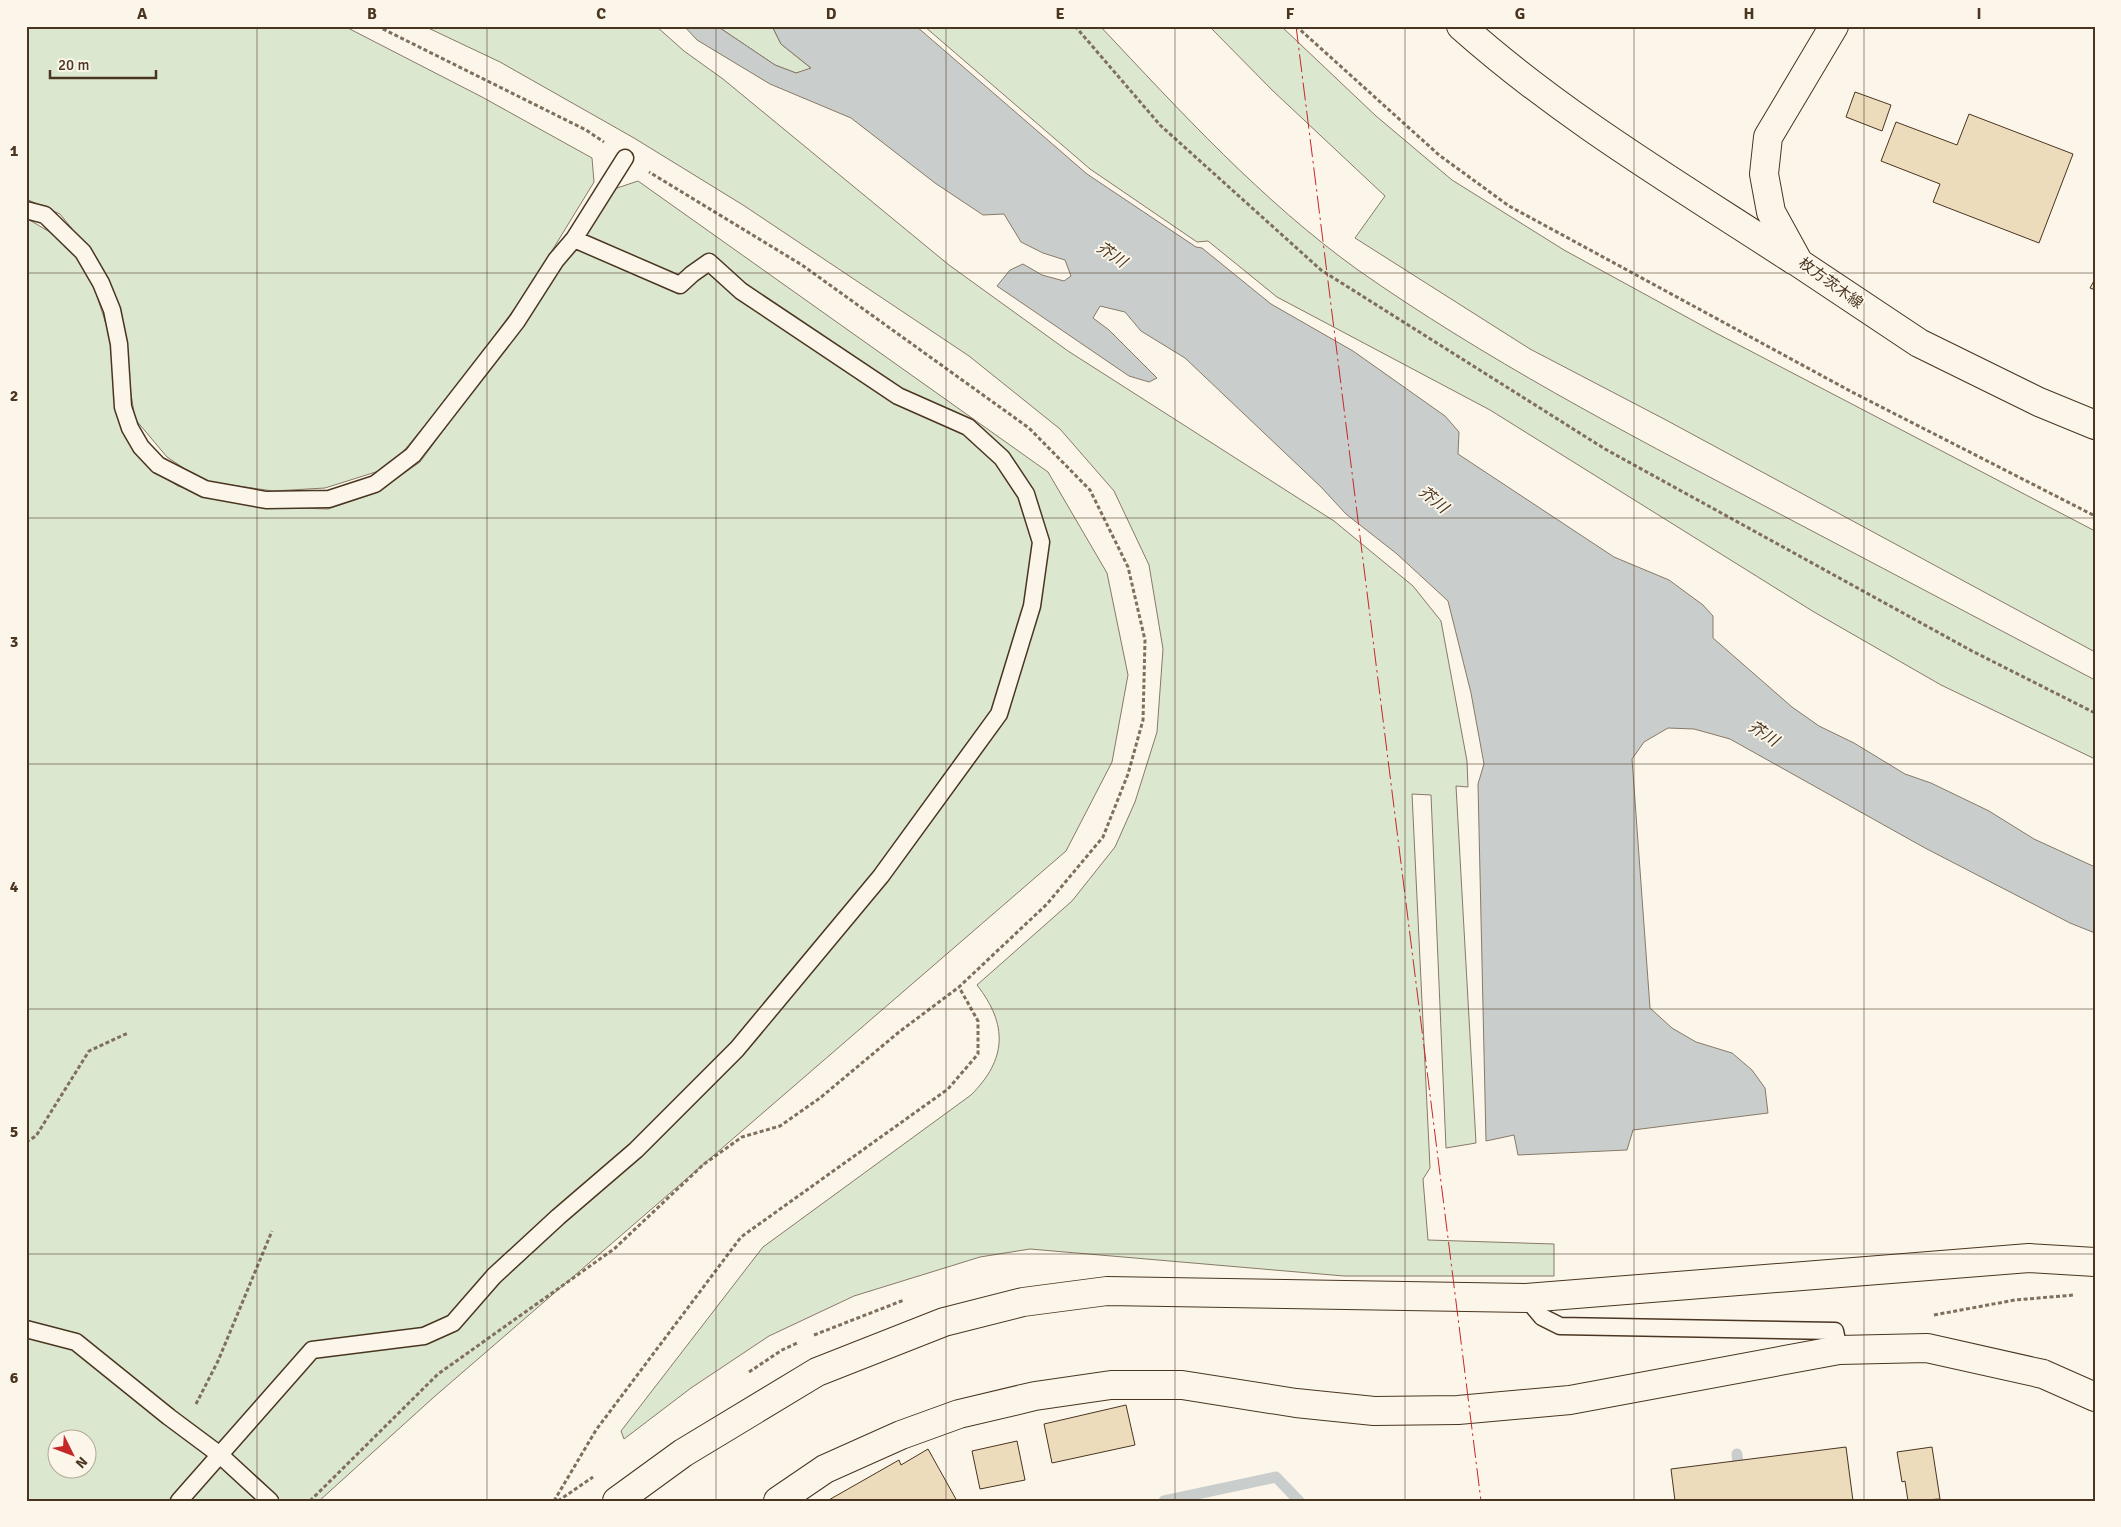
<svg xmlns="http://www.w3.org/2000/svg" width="2121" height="1527" font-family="Signika,'Noto Sans JP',sans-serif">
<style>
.green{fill:#dce7d0;stroke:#887966;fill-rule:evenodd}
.water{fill:#c9cecd;stroke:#887966}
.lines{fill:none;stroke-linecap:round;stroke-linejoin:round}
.stream{stroke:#c9cecd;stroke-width:11}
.building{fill:#ecdcbc;stroke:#4a3520}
.lane-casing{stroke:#4a3520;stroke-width:19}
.street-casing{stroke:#4a3520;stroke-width:30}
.secondary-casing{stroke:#4a3520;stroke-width:30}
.path{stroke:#7f6f5c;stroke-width:3;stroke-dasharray:4 2.5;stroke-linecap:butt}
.lane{stroke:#fbf6e9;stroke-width:16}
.street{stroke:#fbf6e9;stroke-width:28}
.secondary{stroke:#fbf6e9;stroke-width:28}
.power{stroke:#c62828;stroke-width:1;stroke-dasharray:18 4 2.5 4;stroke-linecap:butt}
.grid{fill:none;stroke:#4a3520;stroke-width:1;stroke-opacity:0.55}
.labels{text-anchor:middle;stroke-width:4;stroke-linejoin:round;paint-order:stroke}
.street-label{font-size:15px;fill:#4a3520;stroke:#fbf6e9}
.water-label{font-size:16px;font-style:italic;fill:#4a3520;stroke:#fbf6e9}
.neatline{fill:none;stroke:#4a3520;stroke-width:2}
.grid-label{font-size:16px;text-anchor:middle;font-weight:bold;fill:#4a3520}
</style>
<rect width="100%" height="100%" fill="#fbf6e9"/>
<path class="green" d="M26,26H344L482,97L592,158L594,182L528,290L463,379L402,453L379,471L325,488L273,491L203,481L167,457L135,419L116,300L95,257L60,214L26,199Z
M424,26H656L684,51L723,79L949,265L1068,351L1334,521L1413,586L1441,621L1467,761L1468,787L1456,786L1476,1143L1446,1148L1431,795L1412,794L1430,1168L1423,1179L1428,1240L1554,1244V1276H1344L1030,1249L980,1257L854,1296L769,1336L691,1388L624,1439L621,1431L763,1247L971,1095C1007,1059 1008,1025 977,985L1072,901L1115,847L1135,802L1157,732L1163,649L1149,565L1114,491L1060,429L969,356L743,205L634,138L500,62Z
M717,26H772L781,44L812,69L796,73L775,65Z
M924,26H1100C1181,112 1262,201 1358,270C1485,359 1622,431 1759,503C1871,562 1983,621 2095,680V759L1941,685L1814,612L1490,410L1277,297L1208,241L1197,242L1090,169Z
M1209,26H1281L1376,116L1452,180L1564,250L1714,332L2095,531V652L1666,420L1530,349L1355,238L1385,196L1272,90Z
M638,181L1048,472L1107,573L1128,675L1112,762L1066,851L434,1397L319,1501H26V218L55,235L77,255L92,281L107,327L130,441L148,467L178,486L212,497L268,507L328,509L375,493L420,462L532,310L614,189ZM58,1440H88V1470H58Z"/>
<path class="water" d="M684,26H717L775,65L796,73L811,68L781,44L772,26H916L1087,174L1196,247L1202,248L1271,304L1353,351L1445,416L1459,432L1458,454L1614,557L1669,580L1703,605L1713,616V638L1792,707L1819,726L1854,743L1905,774L1931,783L1989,811L2034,839L2095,867V933L2070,923L1925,848L1730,739L1694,729L1668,728L1644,742L1632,759L1650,1008L1672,1028L1696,1042L1732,1053L1752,1070L1765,1088L1768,1113L1633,1130L1627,1150L1518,1155L1514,1135L1486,1141L1478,784L1484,764L1471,693L1448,601L1397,554L1346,514L1321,487L1185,358L1141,331L1125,312L1100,306L1093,318L1109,330L1157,378L1149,382L1129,376L997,286L1010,270L1023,264L1042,275L1064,281L1071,276L1065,260L1043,253L1021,242L1004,214L983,215L935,183L851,118L770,84L697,40Z"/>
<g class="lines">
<path class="stream" d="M1737,1454L1739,1474
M1164,1501L1276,1477L1299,1501"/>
</g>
<path class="building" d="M1855,92L1891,105L1882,131L1846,117Z
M1969,114L2073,154L2039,243L1933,202L1940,184L1881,161L1896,122L1957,145Z
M2095,279V290L2090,288Z
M1126,1405L1135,1445L1052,1463L1044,1424Z
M1017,1441L1025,1480L980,1489L972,1451Z
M1846,1447L1853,1501H1675L1671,1469Z
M1932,1447L1940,1499L1908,1501L1905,1481L1902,1482L1897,1452Z
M928,1449L957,1501H827L899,1460L901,1465Z"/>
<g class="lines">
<defs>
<path id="lane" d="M26,210L45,215L83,252L101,283L112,310L119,344L123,407L130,428L141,447L158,465L205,489L266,500L329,499L375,484L413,455L517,321L556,260L574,239L680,285L692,274L709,262L741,291L898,396L968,427L1002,458L1026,494L1041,542L1032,606L999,714L881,876L737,1049L636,1150L558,1217L494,1276L453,1323L424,1336L312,1350L179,1501
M574,239L625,158
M1526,1298L1542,1317L1560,1326L1835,1331L1839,1350
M26,1329L76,1342L169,1417L220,1455L270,1501"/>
<path id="street" d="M778,1501L825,1469L901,1435L959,1414L1035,1396L1111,1385H1182L1296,1403L1374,1411L1458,1410L1570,1400L1839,1350L1927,1348L2043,1374L2095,1397"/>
<path id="secondary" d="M1461,26C1563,117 1682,187 1795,261
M1834,26L1768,137L1764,174L1771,212L1799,263L1919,343L2039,402L2095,425
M617,1501L683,1453L817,1372L944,1322L1023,1302L1107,1291L1526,1298L2029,1258L2095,1262"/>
</defs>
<use href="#lane" class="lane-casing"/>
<use href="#street" class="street-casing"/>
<use href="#secondary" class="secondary-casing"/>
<path class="path" d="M377,26L586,130L604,142
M1075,26L1160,125L1321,270L1605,449L1972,651L2095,713
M1296,26L1439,155L1509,206L1852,392L2095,516
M26,1142L36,1136L89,1051L128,1033
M1934,1315L2015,1300L2074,1295
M814,1335L904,1300
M749,1372L782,1350L797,1343
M196,1404L218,1361L272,1231
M310,1501L438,1374L614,1249L704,1164L742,1137L780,1126L820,1098L899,1032L959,987L1047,904L1103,837L1128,774L1143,720L1145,640L1128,567L1090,490L1029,428L802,265L649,172
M554,1501L596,1430L741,1237L948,1089L978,1054V1021L959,987
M558,1501L593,1477"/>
<use href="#lane" class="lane"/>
<use href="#street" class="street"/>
<use href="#secondary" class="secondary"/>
<path class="power" d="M1296,26L1481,1501"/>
</g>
<path class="grid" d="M257,26V1501M487,26V1501M716,26V1501M946,26V1501M1175,26V1501M1405,26V1501M1634,26V1501M1864,26V1501M26,273H2095M26,518H2095M26,764H2095M26,1009H2095M26,1254H2095"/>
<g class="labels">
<g class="street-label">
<text transform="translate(1831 283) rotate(36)" y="5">枚方茨木線</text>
</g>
<g class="water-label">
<text transform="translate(1112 254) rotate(34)" y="6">芥川</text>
<text transform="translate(1434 499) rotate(39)" y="6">芥川</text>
<text transform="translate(1764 733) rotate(33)" y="6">芥川</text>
</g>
</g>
<rect width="2121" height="1527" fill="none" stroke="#fbf6e9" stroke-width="55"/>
<g transform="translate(72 1454) rotate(132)"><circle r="24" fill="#fbf6e9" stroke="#b4a999"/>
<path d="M0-4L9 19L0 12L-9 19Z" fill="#c62828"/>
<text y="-8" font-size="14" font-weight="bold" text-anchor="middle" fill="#4a3520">N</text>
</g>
<path d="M50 70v8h106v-8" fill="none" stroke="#4a3520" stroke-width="2.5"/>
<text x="58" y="70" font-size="15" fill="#4a3520" stroke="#fbf6e9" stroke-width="4" paint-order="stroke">20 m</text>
<rect x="28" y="28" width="2066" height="1472" class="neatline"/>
<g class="grid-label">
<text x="142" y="19">A</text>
<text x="372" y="19">B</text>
<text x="601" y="19">C</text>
<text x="831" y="19">D</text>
<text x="1060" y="19">E</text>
<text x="1290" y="19">F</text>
<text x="1520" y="19">G</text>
<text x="1749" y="19">H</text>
<text x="1979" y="19">I</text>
<text x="14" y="156">1</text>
<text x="14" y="401">2</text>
<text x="14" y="647">3</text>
<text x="14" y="892">4</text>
<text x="14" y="1137">5</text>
<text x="14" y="1383">6</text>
</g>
</svg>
